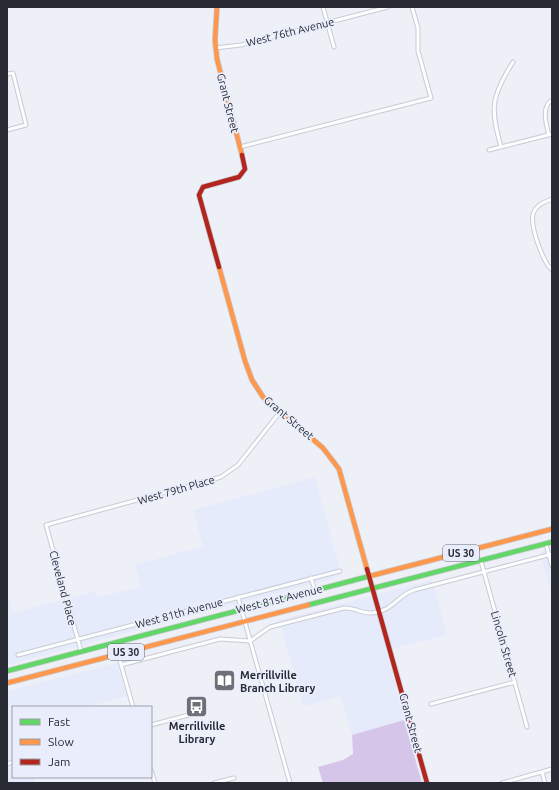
<svg xmlns="http://www.w3.org/2000/svg" width="559" height="790" font-family="Ubuntu,sans-serif">
<style>
.built{fill:#e6ebfc}
.forest{fill:#d5c6e9}
.lines{fill:none;stroke-linecap:round;stroke-linejoin:round}
.street-casing{stroke:#c8cbd3;stroke-width:5}
.fast-casing{stroke:#c8cbd3;stroke-width:6}
.slow-casing{stroke:#c8cbd3;stroke-width:6}
.jam-casing{stroke:#c8cbd3;stroke-width:6}
.street{stroke:#fcfdfe;stroke-width:3}
.fast{stroke:#63d668;stroke-width:4.5}
.slow{stroke:#ff974d;stroke-width:4.5}
.jam{stroke:#b3261e;stroke-width:4.5}
.labels{text-anchor:middle;stroke-width:3.5;stroke-linejoin:round;paint-order:stroke}
.shield{fill:#eaeefc;stroke:#626670;stroke-width:1}
.shield-label{font-size:10px;font-weight:bold;fill:#282b34}
.street-label{font-size:11px;fill:#282b34;stroke:#eaeefc}
.poi-label{font-size:11px;font-weight:bold;fill:#282b34;stroke:#eaeefc;text-anchor:start}
</style>
<rect width="100%" height="100%" fill="#eef0f8"/>
<path class="built" d="M315,477L342,576L7,665V593L13,613L95,591L97,597L141,587L135,565L203,546L193,510Z
M552,549V597L540,553Z
M432,580L447,635L387,650L404,720L352,735L340,696L303,707L279,620Z
M117,663L127,696L86,707H13V777H33L35,783H7V691Z"/>
<path class="forest" d="M404,720L422,783H323L318,767L343,760L353,754L352,735Z"/>
<g class="lines">
<defs>
<path id="street" d="M323,7L334,47
M215,48L241,45L388,7
M7,74L13,73L26,125L7,130
M549,135C546,124 541,107 552,100
M240,147L431,98L418,51V28L412,7
M501,147C490,108 491,97 513,62
M489,150L552,134
M552,199C544,202 536,205 533,214C530,227 543,262 552,270
M546,544L552,566
M481,561L527,727
M311,578L315,590
M238,597L290,783
M81,651L46,525L221,477L238,465L280,412
M118,654L133,707
M18,655L340,571
M121,665L220,639L250,641L270,627L344,608C354,607 362,614 372,613C395,610 396,596 414,590L552,554
M431,704L515,682
M151,725L196,713
M7,764L13,762
M151,770L155,783
M542,772L545,783
M214,783L234,778
M502,783L552,769"/>
<path id="fast" d="M308,605L552,542
M7,671L370,576"/>
<path id="slow" d="M217,7L215,40L217,59L242,155
M219,267L245,361L252,380L263,397L323,448L339,469L367,569
M370,576L552,529
M7,683L308,605"/>
<path id="jam" d="M219,267L199,195L203,187L239,177L245,169L242,155
M367,569L427,783"/>
</defs>
<use href="#street" class="street-casing"/>
<use href="#fast" class="fast-casing"/>
<use href="#slow" class="slow-casing"/>
<use href="#jam" class="jam-casing"/>
<use href="#street" class="street"/>
<use href="#fast" class="fast"/>
<use href="#slow" class="slow"/>
<use href="#jam" class="jam"/>
</g>
<defs>
<symbol id="library-square" viewBox="-11 -11 22 22"><rect x="-9" y="-9" width="18" height="18" rx="4" fill="#6d7079" stroke="#eaeefc"/><path d="M-6-4Q-3-5.5-.7-3.5V5Q-3 3-6 4ZM6-4Q3-5.5 .7-3.5V5Q3 3 6 4Z" fill="#fff"/></symbol>
<symbol id="bus-square" viewBox="-11 -11 22 22"><rect x="-9" y="-9" width="18" height="18" rx="4" fill="#6d7079" stroke="#eaeefc"/><path d="M-5-6H5V4H4V6H2V4H-2V6H-4V4H-5ZM-3.5-4V0h7V-4ZM-3.5 1.2v1.5H-2V1.2ZM2 1.2v1.5H3.5V1.2Z" fill="#fff"/></symbol>
</defs>
<g fill-rule="evenodd">
<use href="#library-square" x="212" y="668" width="25" height="25"/>
<use href="#bus-square" x="184" y="694" width="25" height="25"/>
</g>
<g class="labels">
<g class="shield">
<rect x="443" y="545" width="36" height="16" rx="3"/>
<rect x="108" y="644" width="36" height="16" rx="3"/>
</g>
<g class="shield-label">
<text x="461" y="557">US 30</text>
<text x="126" y="656">US 30</text>
</g>
<g class="street-label">
<text transform="translate(290 32) rotate(-14)" y="4">West 76th Avenue</text>
<text transform="translate(228 103) rotate(76)" y="4">Grant Street</text>
<text transform="translate(289 418) rotate(40)" y="4">Grant Street</text>
<text transform="translate(176 490) rotate(-16)" y="4">West 79th Place</text>
<text transform="translate(63 588) rotate(75)" y="4">Cleveland Place</text>
<text transform="translate(279 599) rotate(-14)" y="4">West 81st Avenue</text>
<text transform="translate(179 613) rotate(-15)" y="4">West 81th Avenue</text>
<text transform="translate(504 644) rotate(74)" y="4">Lincoln Street</text>
<text transform="translate(411 723) rotate(75)" y="4">Grant Street</text>
</g>
<g class="poi-label">
<text x="240" y="679">Merrillville<tspan x="240" dy="13">Branch Library</tspan></text>
<text x="197" y="730" text-anchor="middle">Merrillville<tspan x="197" dy="13">Library</tspan></text>
</g>
</g>
<rect width="559" height="790" fill="none" stroke="#282b34" stroke-width="16"/>
<rect x="12" y="706" width="140" height="72" fill="#eaeefc" stroke="#9ca0ac"/>
<rect x="20" y="719" width="20" height="6" fill="#63d668" stroke="#9ca0ac"/>
<text x="48" y="726" font-size="12" fill="#282b34">Fast</text>
<rect x="20" y="739" width="20" height="6" fill="#ff974d" stroke="#9ca0ac"/>
<text x="48" y="746" font-size="12" fill="#282b34">Slow</text>
<rect x="20" y="759" width="20" height="6" fill="#b3261e" stroke="#9ca0ac"/>
<text x="48" y="766" font-size="12" fill="#282b34">Jam</text>
</svg>
